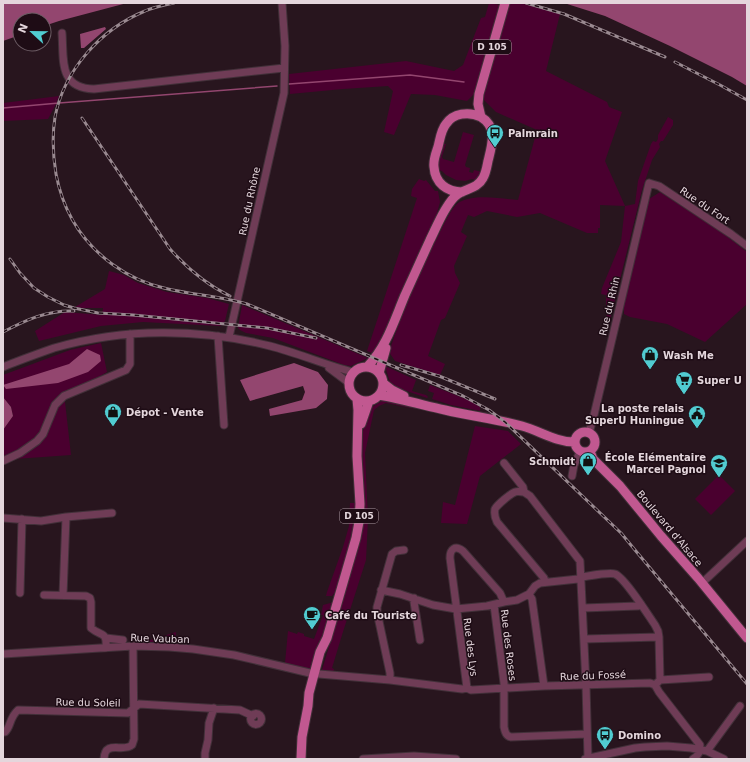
<svg xmlns="http://www.w3.org/2000/svg" width="750" height="762" font-family="'DejaVu Sans',sans-serif">
<style>
.green{fill:#4a002f}
.water{fill:#93466f}
.lines{fill:none;stroke-linecap:round;stroke-linejoin:round}
.stream{stroke:#93466f;stroke-width:1.5}
.minor-casing{stroke:#423039;stroke-width:9}
.major-casing{stroke:#423039;stroke-width:11}
.minor{stroke:#6f3c56;stroke-width:7}
.major{stroke:#c15890;stroke-width:9}
.rail-casing{stroke:#998990;stroke-width:3}
.rail{stroke:#1e0c15;stroke-width:1.5;stroke-dasharray:4.5;stroke-linecap:butt}
.labels{text-anchor:middle;stroke-width:3;stroke-linejoin:round;paint-order:stroke}
.shield{fill:#1e0c15;stroke:#a999a0;stroke-width:1}
.shield-label{font-size:9px;font-weight:bold;fill:#e4d6dc}
.poi-label{font-size:10px;font-weight:bold;fill:#e4d6dc;stroke:#1e0c15;text-anchor:start}
.street-label{font-size:10px;fill:#e4d6dc;stroke:#1e0c15}
</style>
<rect width="100%" height="100%" fill="#28151e"/>
<path class="green" d="M489,3L500,5L475,93L467,101L435,95L411,94L394,135L384,132L393,91L388,86L343,89L290,94L289,74L406,61L454,71L463,65L481,18L485,17Z
M509,3H521L560,14L546,71L607,102L609,107L622,112L605,161L625,206L635,204L638,181L651,144L653,141L656,142L658,139V135L668,117L673,120V125L663,141H661L659,144L660,147L652,160L642,190L609,324L603,325L607,315L606,306V295L601,294L602,288L621,242L625,206L600,205V228H598V233H587L540,213L517,217L487,211L474,217L468,215L461,232L467,236L454,266L455,273L460,283L445,318L441,320L428,356L445,364L440,375L395,361L389,352C396,331 403,311 411,291C420,272 429,253 439,234C443,226 452,207 458,203C474,193 501,199 518,200L537,130L496,112L482,98Z
M59,96L56,104L48,119L3,121V103Z
M463,132L474,135L465,165L466,167L470,168L469,172L473,173L474,170L482,172L478,181L472,179L465,181L456,180L446,175L442,171L435,169L440,143L446,144L442,157L443,159L454,162Z
M419,179L424,181L426,180L435,191H438L440,202L436,217L380,344L372,353L367,351L387,290L417,198L411,196L412,189Z
M660,192L724,234L747,252V304L705,342L667,324L630,317L624,314V308H622L649,199Z
M109,271L124,275L138,283L167,292L207,298L229,304L225,321L220,326L143,322L101,326L39,341L35,331L65,312L102,315L103,308H83L75,307L105,289Z
M242,305L368,358L351,366L344,365L273,338L246,333L240,330L238,328Z
M101,343L107,372L90,382L78,386L64,393L71,455L15,459L3,461V430L13,416L11,407L3,397V375L70,350Z
M385,366L416,380L412,391L426,395L428,397L427,398L398,388L390,382Z
M430,385L471,401L480,407V411L451,405L432,399L434,393L428,391Z
M385,399L415,409L386,403L379,406L374,410L365,453L368,519L366,560L342,635L332,668L334,669L333,673H325L322,670L344,597L356,551L361,474V438L368,413L372,407Z
M475,426L508,431L521,444L480,476L467,524L441,523L443,502L455,505Z
M719,475L735,491L711,515L695,499Z
M350,503H355L357,510L355,525L336,591L332,596H326L327,592L343,547L349,526Z
M334,602L315,666L311,671L306,670L285,663L288,631L297,634L298,632L304,634V636L314,639L323,615H321L323,605Z
M176,632L175,643L144,642Z"/>
<path class="water" d="M3,3H127L59,21L44,26V20H20V35L3,41Z
M564,3H747V86L732,77L670,46L605,16Z
M105,27L106,29L84,48H81L80,34Z
M87,349L100,355L101,361L88,372L58,383L6,389L3,385L69,364Z
M294,363L318,372L328,385L327,399L316,408L270,416L269,409L302,400L305,392L303,386L250,401L240,380Z
M3,397L11,407L13,416L3,430Z"/>
<g class="lines">
<path class="stream" d="M289,84L410,75L464,82
M3,108L59,103L277,86"/>
<defs>
<path id="minor" d="M62,33C64,59 58,88 94,89L284,68
M218,336L224,425
M229,337L284,93L285,46L282,3
M3,367C20,360 37,354 54,348C124,328 199,328 270,346C298,353 325,365 353,372
M329,368L349,383
M589,433L594,415L649,183L659,186L731,234L747,246
M3,461L20,453L37,441L43,434L55,405L64,396L126,370L130,364V334
M504,463L523,487L524,492L530,496L580,561L586,685L588,758
M572,476L574,465L580,452
M524,492C521,492 518,491 515,492C510,494 497,505 495,509C494,514 495,518 497,522L544,578L545,582
M3,518L41,521L66,517L112,513
M702,583L747,541
M381,590L400,594L433,605L456,609L487,606L504,602L517,600L529,594L535,586L540,583L578,579L581,577C589,576 609,572 615,574C625,578 648,615 655,625L658,631L659,637L660,680
M20,593L22,519
M529,594L532,599L544,686
M44,595L86,596L90,598L91,602V628C102,637 107,631 106,648
M63,595L66,517
M414,598V602L420,640
M494,605L504,683V727C505,732 506,736 511,737L587,734
M583,608L638,606L641,604
M106,638L123,640
M584,639L659,637
M3,654L133,646L169,647L193,649L234,655L314,674
M319,674L390,680L462,689L467,688L471,690L544,686L650,683L655,685L660,680L709,677
M390,680V673L377,612V607L392,554L396,551L404,550
M655,685L659,692L700,745C700,752 699,755 693,759
M467,688L450,558C450,549 455,545 463,551L500,593L504,602
M250.5 719a5.5 5.5 0 1 1 11 0a5.5 5.5 0 1 1-11 0Z
M3,732H5C11,727 9,718 18,710L128,713L139,704L240,710L253,716
M707,751L740,706
M104,759C105,739 123,753 132,745L134,739L133,646
M205,759V753L208,740L209,723L214,708
M363,759L414,756L456,759
M585,759L635,748L645,747L667,746L691,748L707,751L724,759"/>
<path id="major" d="M481,117L478,104L479,94L505,3
M349 384a17 17 0 1 1 34 0a17 17 0 1 1-34 0Z
M367,367C387,346 394,321 405,295C413,277 422,258 430,240C435,230 439,220 445,210C448,205 452,198 458,194C467,188 477,189 483,178C486,173 487,166 488,161C492,145 498,127 481,117C469,111 453,113 446,124C441,130 440,139 438,147C436,153 433,160 434,167C435,183 447,192 462,192
M379,373L386,348
M383,383L392,390L404,396
M379,395C401,399 423,405 445,410C470,416 497,419 522,426C540,431 556,442 574,442
M361,424L369,401
M575 442a10 10 0 1 1 20 0a10 10 0 1 1-20 0Z
M590,451L593,459L620,486L661,536L698,578L747,638
M301,759L302,737L308,706L309,693L320,652L327,638L356,538L359,522L360,504L357,456L358,410L357,399"/>
</defs>
<use href="#minor" class="minor-casing"/>
<use href="#major" class="major-casing"/>
<use href="#minor" class="minor"/>
<use href="#major" class="major"/>
<defs>
<path id="rail" d="M174,3C164,5 154,7 145,11C101,29 64,70 55,117C52,136 53,156 56,174C63,211 82,242 112,264C127,275 146,284 164,288C192,295 220,296 247,304L463,396L489,410L505,422L621,533L635,550L747,684
M526,3L564,14L665,57
M675,62L720,85L747,100
M82,118L170,249C187,268 207,285 230,296
M10,259L20,273L34,288L48,297L64,305L74,308L98,313L133,315L267,328L316,338
M3,332C26,320 47,310 74,311
M401,365L439,376L495,399"/>
</defs>
<use href="#rail" class="rail-casing"/>
<use href="#rail" class="rail"/>
</g>
<defs>
<symbol id="bus-pin" viewBox="-11 -11 22 30"><path d="M0 17L-7.5 6A9.5 9.5 0 1 1 7.5 6Z" fill="#51ccd1" stroke="#1e0c15"/><path d="M-5-6H5V4H4V6H2V4H-2V6H-4V4H-5ZM-3.5-4V0h7V-4ZM-3.5 1.2v1.5H-2V1.2ZM2 1.2v1.5H3.5V1.2Z" fill="#111"/></symbol>
<symbol id="shop-pin" viewBox="-11 -11 22 30"><path d="M0 17L-7.5 6A9.5 9.5 0 1 1 7.5 6Z" fill="#51ccd1" stroke="#1e0c15"/><path d="M-5-2.5h2.3a2.7 3.5 0 0 1 5.4 0H5L5.5 6h-11ZM-1.5-2.5h3a1.5 2.3 0 0 0-3 0Z" fill="#111"/></symbol>
<symbol id="supermarket-pin" viewBox="-11 -11 22 30"><path d="M0 17L-7.5 6A9.5 9.5 0 1 1 7.5 6Z" fill="#51ccd1" stroke="#1e0c15"/><path d="M-6-5.5h2.5l.6 2H6L4.5 2H-2.5L-4.4-4H-6ZM-1.5 3.2a1.3 1.3 0 1 0 .1 0ZM3 3.2a1.3 1.3 0 1 0 .1 0Z" fill="#111"/></symbol>
<symbol id="civic-pin" viewBox="-11 -11 22 30"><path d="M0 17L-7.5 6A9.5 9.5 0 1 1 7.5 6Z" fill="#51ccd1" stroke="#1e0c15"/><path d="M-.6-6.5H3V-4.5H.6V-3L4-1V1h2V6H-6V1h2V-1L-.6-3ZM-1.2 2.5V6h2.4V2.5Z" fill="#111"/></symbol>
<symbol id="school-pin" viewBox="-11 -11 22 30"><path d="M0 17L-7.5 6A9.5 9.5 0 1 1 7.5 6Z" fill="#51ccd1" stroke="#1e0c15"/><path d="M0-5L7-2L0 1L-7-2ZM-4 1L0 2.5L4 1V4Q0 6-4 4Z" fill="#111"/></symbol>
<symbol id="cafe-pin" viewBox="-11 -11 22 30"><path d="M0 17L-7.5 6A9.5 9.5 0 1 1 7.5 6Z" fill="#51ccd1" stroke="#1e0c15"/><path d="M-5.5-4.5H6V0H3Q3 3.5 0 3.5H-2.5Q-5.5 3.5-5.5 0ZM3-3.2v2h1.7v-2ZM-6 4.5H4V6H-6Z" fill="#111"/></symbol>
</defs>
<g fill-rule="evenodd">
<use href="#bus-pin" x="485" y="123" width="20" height="27"/>
<use href="#shop-pin" x="640" y="345" width="20" height="27"/>
<use href="#supermarket-pin" x="674" y="370" width="20" height="27"/>
<use href="#shop-pin" x="103" y="402" width="20" height="27"/>
<use href="#civic-pin" x="687" y="404" width="20" height="27"/>
<use href="#shop-pin" x="578" y="451" width="20" height="27"/>
<use href="#school-pin" x="709" y="453" width="20" height="27"/>
<use href="#cafe-pin" x="302" y="605" width="20" height="27"/>
<use href="#bus-pin" x="595" y="725" width="20" height="27"/>
</g>
<g class="labels">
<g class="shield">
<rect x="473" y="40" width="38" height="14" rx="3"/>
<rect x="340" y="509" width="38" height="14" rx="3"/>
</g>
<g class="shield-label">
<text x="492" y="50">D 105</text>
<text x="359" y="519">D 105</text>
</g>
<g class="poi-label">
<text x="508" y="137">Palmrain</text>
<text x="663" y="359">Wash Me</text>
<text x="697" y="384">Super U</text>
<text x="684" y="412" text-anchor="end">La poste relais<tspan x="684" dy="12">SuperU Huningue</tspan></text>
<text x="126" y="416">Dépot - Vente</text>
<text x="706" y="461" text-anchor="end">École Elémentaire<tspan x="706" dy="12">Marcel Pagnol</tspan></text>
<text x="575" y="465" text-anchor="end">Schmidt</text>
<text x="325" y="619">Café du Touriste</text>
<text x="618" y="739">Domino</text>
</g>
<g class="street-label">
<text transform="translate(249 201) rotate(-78)" y="4">Rue du Rhône</text>
<text transform="translate(705 205) rotate(34)" y="4">Rue du Fort</text>
<text transform="translate(609 306) rotate(-77)" y="4">Rue du Rhin</text>
<text transform="translate(670 528) rotate(50)" y="4">Boulevard d'Alsace</text>
<text transform="translate(160 638) rotate(2)" y="4">Rue Vauban</text>
<text transform="translate(509 645) rotate(83)" y="4">Rue des Roses</text>
<text transform="translate(471 647) rotate(83)" y="4">Rue des Lys</text>
<text transform="translate(593 675) rotate(-2)" y="4">Rue du Fossé</text>
<text transform="translate(88 702) rotate(1)" y="4">Rue du Soleil</text>
</g>
</g>
<rect width="750" height="762" fill="none" stroke="#e4d6dc" stroke-width="8"/>
<g transform="translate(32 32) rotate(292)"><circle r="19" fill="#1e0c15" stroke="#6d5d65"/>
<path d="M0-3L7 15L0 10L-7 15Z" fill="#51ccd1"/>
<text y="-6" font-size="11" font-weight="bold" text-anchor="middle" fill="#e4d6dc">N</text>
</g>
</svg>
